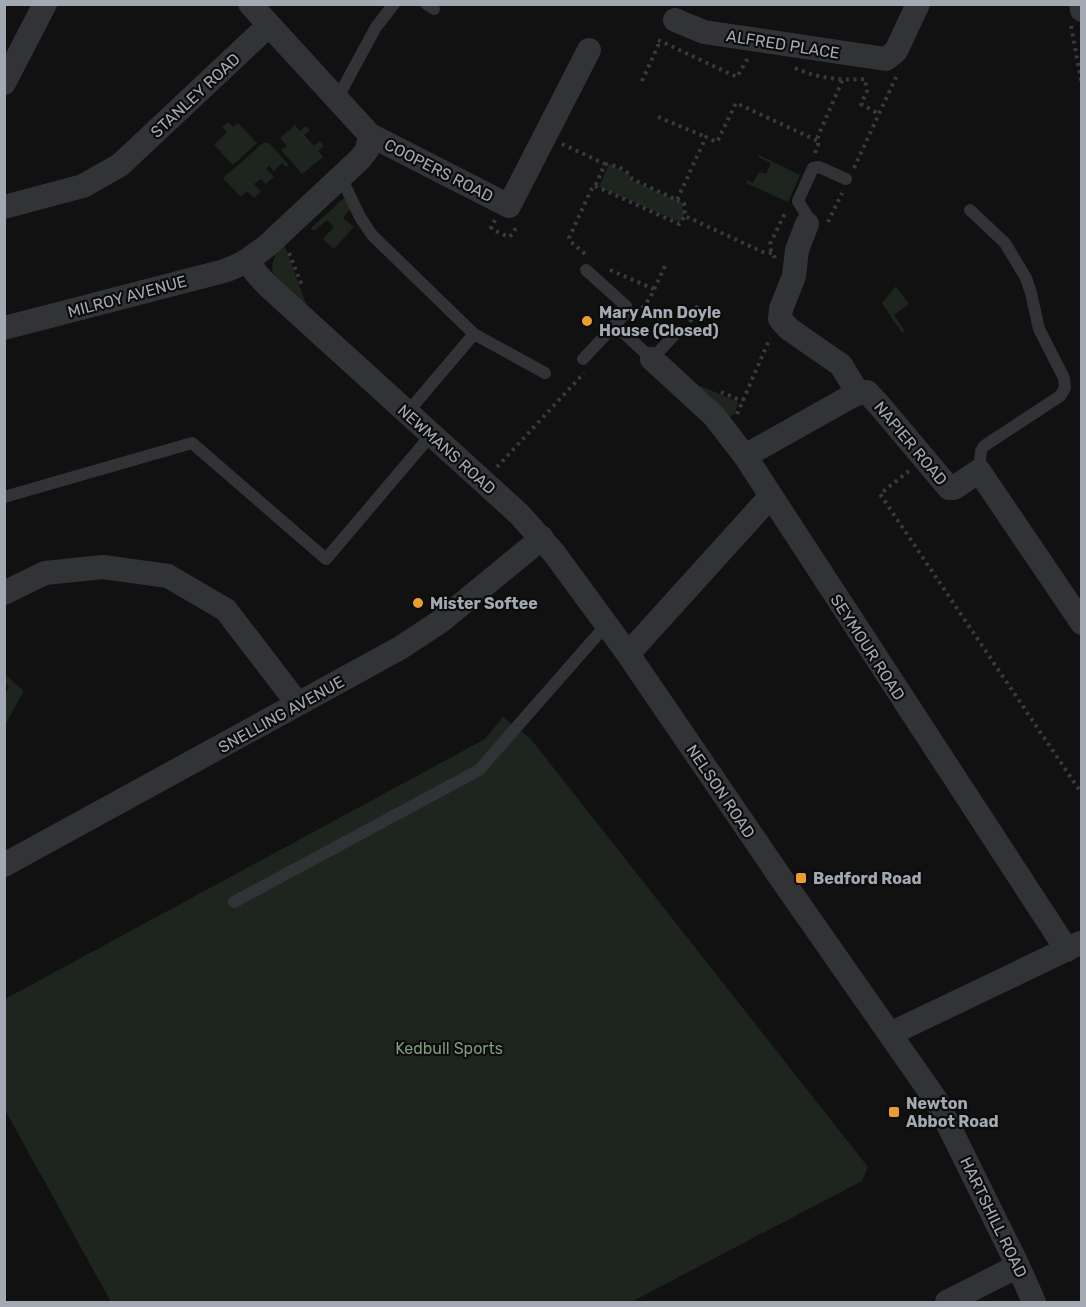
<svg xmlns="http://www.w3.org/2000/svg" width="1086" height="1307" font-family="Rubik,sans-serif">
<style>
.green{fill:#1d251e}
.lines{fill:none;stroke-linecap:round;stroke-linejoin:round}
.path{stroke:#383a3e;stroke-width:4;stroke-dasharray:3 4.5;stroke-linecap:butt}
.lane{stroke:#323337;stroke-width:12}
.street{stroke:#323337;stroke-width:24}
.poi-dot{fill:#eb9e30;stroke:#0c0c0d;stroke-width:2}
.labels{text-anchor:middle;stroke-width:4.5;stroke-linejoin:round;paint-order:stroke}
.street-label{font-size:16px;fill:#a3a9b3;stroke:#0c0c0d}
.poi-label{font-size:16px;font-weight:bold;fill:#a3a9b3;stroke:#0c0c0d;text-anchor:start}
.park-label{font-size:16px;fill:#7b9d7a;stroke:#0c0c0d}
</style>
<rect width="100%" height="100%" fill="#111112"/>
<path class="green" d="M228,122L233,127L238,123L257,143L233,165L214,145L227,132L222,127Z
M295,125L300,131L306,126L310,130L304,135L314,146L320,141L324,146L318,151L323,157L302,174L281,150L287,146L280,138Z
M263,143H269L289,165L286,167L282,163L274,171L269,166L266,169L274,177L266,184L261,179L254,184L261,192L254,198L247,191L241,197L223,178Z
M759,155L800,175L788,202L746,183L747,180L753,183L759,172L766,174L771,163L758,157Z
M609,164L630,175L629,179L682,203L684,215L680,222L599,187Z
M344,198L353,206L343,218L354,227L334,249L323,239L334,227L327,220L314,231L311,228Z
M284,244L306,304L302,307C282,286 257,273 284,244Z
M896,286L909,304L894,315L905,331L902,333L882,303Z
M701,386L738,402L735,413L729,418L698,390Z
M7,676L24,691L5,725V694L9,687L5,682V679Z
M503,717L530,738L868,1167L862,1181L631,1302H111L5,1110V999L485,739Z"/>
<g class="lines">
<path class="path" d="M1071,26L1082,85
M658,40L737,77L748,58
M795,68C816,78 842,81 865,79L867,91L861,104L879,114
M642,81L658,46V41
M658,117L706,137
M562,144L605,164L595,186L591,190L569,238L570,241L586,255
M815,153L818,145V136L843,79
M605,164C613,164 629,170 632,179L677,200L706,137L716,142L718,140L736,103L818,141
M854,168L896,77
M595,186L679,224L685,216
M677,200L684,203L685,216L765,253H772
M495,220L491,227L493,230L509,237L513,234L517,225
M828,222L842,193
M289,253L303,288
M775,258L771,250L770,244L786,211
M610,270L654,289
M642,308L650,298L666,264
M690,322L698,305
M721,392L742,401
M737,414L770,338
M497,467L584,373
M909,471L880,494L1082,794"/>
<path class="lane" d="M426,4L434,9
M337,99L376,27L394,4
M341,177L360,217L372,235L474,334L407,413
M970,210L1005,243L1026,278L1031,293L1039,329L1064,378L1065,388L1060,396L984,446L981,451L979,471
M807,224L809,219L798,201L813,168L819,167L846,179
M586,270L626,306V312L615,325L652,359L678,331
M474,334L545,373
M583,359L615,325
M4,497L192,443L326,559L432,434
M234,902L479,770L607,624"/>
<path class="street" d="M250,4L370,135L509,206L589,50
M1081,4L1082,10
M675,20L704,32L886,59L896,51L918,4
M4,83L45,4
M4,207L83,186L120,165L269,25
M807,224L797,250L794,276L781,309L780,319L789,329L841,365L858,393
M248,261L256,273L267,285L519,514L554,553L628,654L787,887L936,1100L1018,1266L1034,1302
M4,328L224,271C242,265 254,256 268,245L360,159L367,150L370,135
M652,359L714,416L745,456L1067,950
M745,456L850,397L861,392H867L880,406L949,488H954L979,471L1082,623
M4,593L45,573L103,567L168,576L226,610L298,704
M628,654L770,497
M4,865L400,648L441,621L542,538
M890,1034L1080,943
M947,1302L1018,1266"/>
</g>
<g class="poi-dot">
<circle cx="587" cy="321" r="6"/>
<circle cx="418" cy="603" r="6"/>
<rect x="795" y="872" width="12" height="12" rx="3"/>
<rect x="888" y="1106" width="12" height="12" rx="3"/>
</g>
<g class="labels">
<g class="street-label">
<text transform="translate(783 44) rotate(9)" y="6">ALFRED PLACE</text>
<text transform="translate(195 95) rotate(-43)" y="6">STANLEY ROAD</text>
<text transform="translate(439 170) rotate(27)" y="6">COOPERS ROAD</text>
<text transform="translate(127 296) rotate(-15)" y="6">MILROY AVENUE</text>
<text transform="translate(911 443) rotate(50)" y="6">NAPIER ROAD</text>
<text transform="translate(447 449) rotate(42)" y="6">NEWMANS ROAD</text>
<text transform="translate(868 647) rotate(57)" y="6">SEYMOUR ROAD</text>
<text transform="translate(281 714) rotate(-29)" y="6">SNELLING AVENUE</text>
<text transform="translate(721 791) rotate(56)" y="6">NELSON ROAD</text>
<text transform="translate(994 1217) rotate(64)" y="6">HARTSHILL ROAD</text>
</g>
<g class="poi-label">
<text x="599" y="318">Mary Ann Doyle<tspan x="599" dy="18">House (Closed)</tspan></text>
<text x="430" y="609">Mister Softee</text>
<text x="813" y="884">Bedford Road</text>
<text x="906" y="1109">Newton<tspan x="906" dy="18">Abbot Road</tspan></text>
</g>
<g class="park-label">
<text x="449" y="1054">Kedbull Sports</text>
</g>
</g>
<rect width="1086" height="1307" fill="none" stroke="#a3a9b3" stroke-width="12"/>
</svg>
